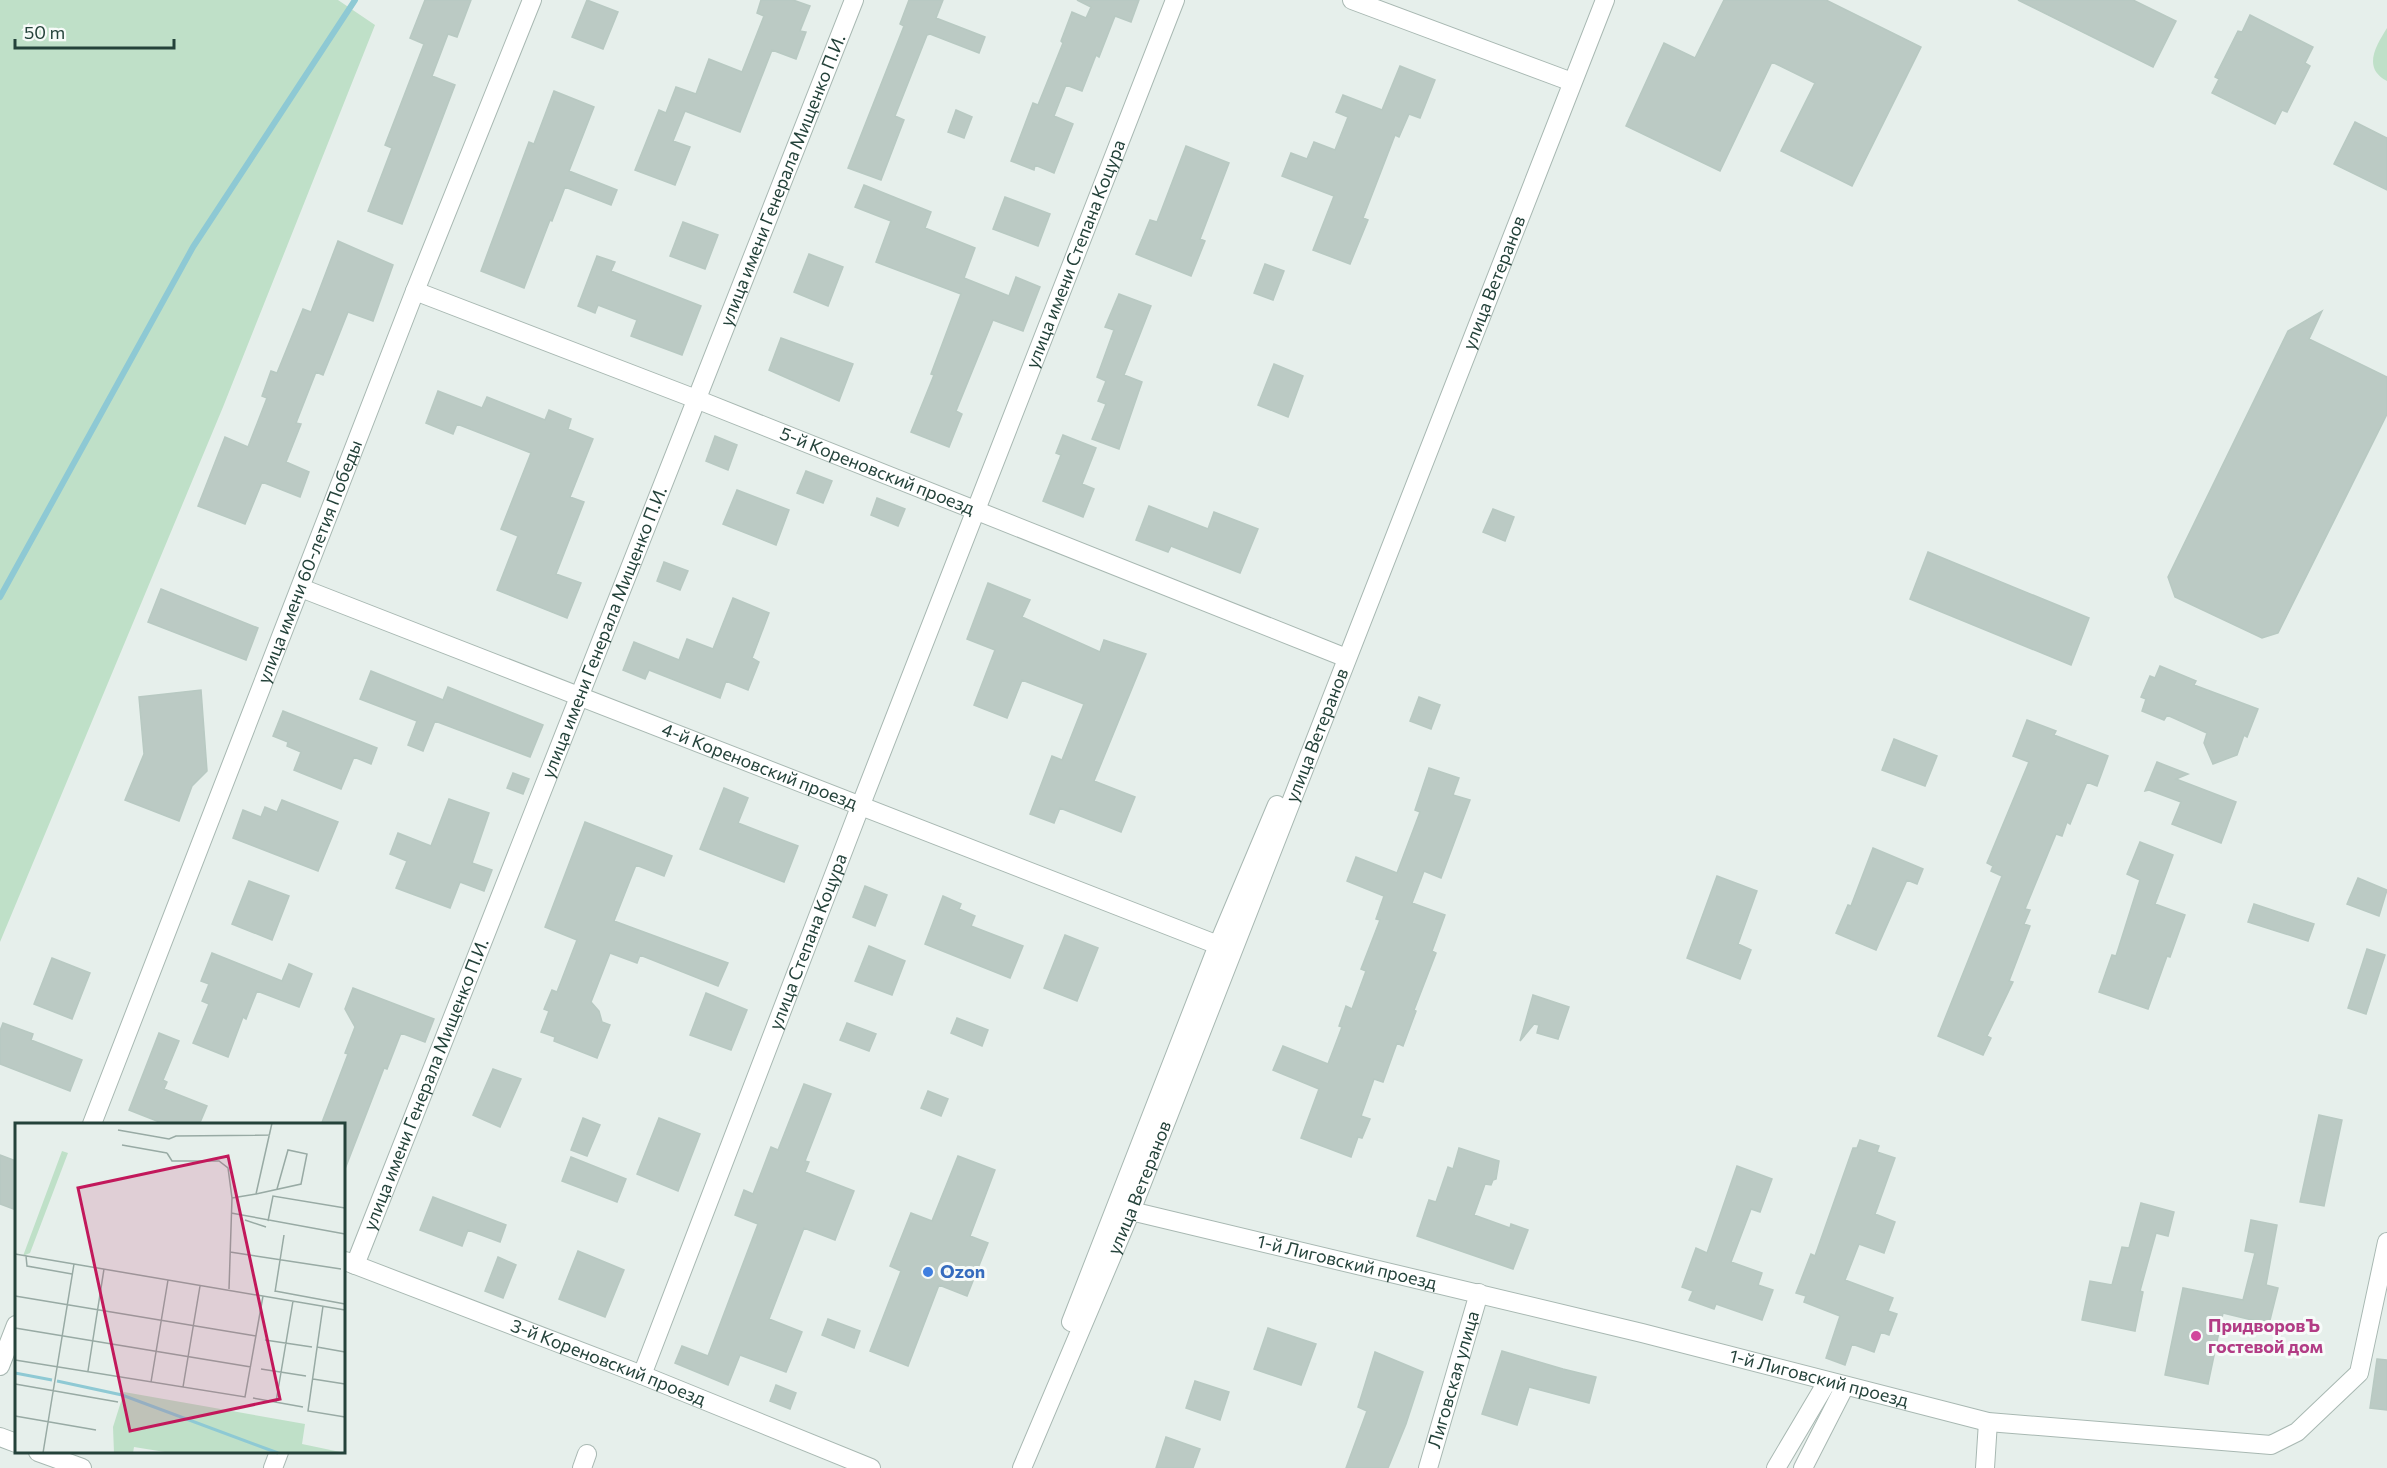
<svg xmlns="http://www.w3.org/2000/svg" width="2387" height="1468" font-family="Commissioner,sans-serif">
<style>
.green{fill:#bfe0c8}
.lines{fill:none;stroke-linecap:round;stroke-linejoin:round}
.stream{stroke:#8ec9d4;stroke-width:6}
.building{fill:#bbcac4;stroke:#b8c9c2;stroke-width:1.5}
.minor-casing{stroke:#a8b8b2;stroke-width:20}
.minor{stroke:#fff;stroke-width:18}
.shop-dot{fill:#3f7fe0;stroke:#f7fbf9;stroke-width:2}
.hotel-dot{fill:#d1479c;stroke:#f7fbf9;stroke-width:2}
.labels{text-anchor:middle;stroke-width:6;stroke-linejoin:round;paint-order:stroke}
.street-label{font-size:18px;fill:#24423a;stroke:#f7fbf9}
.shop-label{font-size:18px;font-weight:bold;fill:#366cbe;stroke:#f7fbf9;text-anchor:start}
.hotel-label{font-size:18px;font-weight:bold;fill:#b23c85;stroke:#f7fbf9;text-anchor:start}
.inset-river{fill:none;stroke:#8ec9d4;stroke-width:3}
.inset-road{fill:none;stroke:#98aaa4;stroke-width:1.5}
.view{fill:#c2185b;fill-opacity:0.15;stroke:#c2185b;stroke-width:3}
.inset-edge{fill:none;stroke:#24423a;stroke-width:3}
</style>
<rect width="100%" height="100%" fill="#e6efeb"/>
<path class="green" d="M0,0H338L375,25L223,407L0,942Z
M2387,28V81C2362,68 2376,46 2387,28Z"/>
<g class="lines">
<path class="stream" d="M0,597L193,247L355,0"/>
</g>
<path class="building" d="M425,0H471L457,37L448,34L432,76L455,85L402,224L368,211L392,148L385,145L424,44L410,38Z
M587,0L618,12L603,49L572,37Z
M761,0H793L810,6L800,31L806,32L796,59L772,50L740,132L685,111L673,141L690,147L675,185L635,170L659,110L666,113L676,87L696,94L709,59L742,72L764,16L757,13Z
M909,0H943L936,18L985,37L979,53L930,34L927,35L895,116L904,120L881,180L848,168L904,26L900,24Z
M1077,0H1139L1131,22L1115,16L1099,57L1096,55L1082,91L1066,85L1054,116L1073,124L1054,173L1035,165L1034,170L1011,161L1033,103L1038,105L1063,43L1061,41L1072,12L1086,18L1091,7Z
M1724,0H1826L1921,47L1852,186L1781,151L1815,83L1772,62L1720,171L1626,126L1664,43L1695,58Z
M2018,0H2133L2176,21L2153,67Z
M2250,15L2313,47L2305,63L2310,66L2287,112L2282,110L2275,124L2212,93L2219,79L2215,77L2238,31L2242,32Z
M1400,66L1435,80L1420,118L1409,114L1399,137L1395,135L1363,218L1368,220L1350,264L1313,250L1334,196L1282,176L1291,153L1307,159L1314,142L1335,150L1348,117L1336,112L1343,95L1382,110Z
M554,91L594,107L569,171L617,190L611,205L565,187L552,221L550,220L524,288L481,271L529,142L534,144Z
M956,110L972,117L964,138L948,132Z
M2355,122L2387,138V190L2334,164Z
M1186,146L1229,163L1200,239L1205,241L1191,276L1136,254L1150,220L1157,222Z
M864,185L931,212L925,228L975,248L964,278L1009,296L1016,277L1040,287L1023,331L993,320L956,411L962,414L949,447L911,432L934,375L931,374L961,294L876,262L891,221L855,207Z
M1005,197L1050,214L1038,246L993,229Z
M683,222L718,235L705,269L670,256Z
M338,241L393,265L373,321L348,312L323,375L316,372L296,423L301,424L286,462L309,472L300,497L262,482L245,524L198,506L225,437L248,447L267,398L262,396L271,371L277,373L303,309L311,312Z
M809,254L843,267L828,306L794,292Z
M597,256L615,262L611,271L701,306L682,355L631,336L637,320L598,305L595,313L578,306Z
M1265,264L1284,271L1273,300L1254,293Z
M1119,294L1151,306L1124,375L1142,382L1119,449L1092,439L1106,404L1098,401L1106,381L1097,377L1114,330L1105,327Z
M2322,311L2309,339L2387,377V414L2278,633L2262,638L2175,597L2168,577L2288,331Z
M781,338L853,364L839,401L769,370Z
M1274,364L1303,376L1288,417L1258,405Z
M438,391L482,408L487,397L545,420L549,410L571,419L568,429L593,439L570,497L584,502L556,574L581,583L567,618L497,590L518,536L501,529L531,453L457,424L453,434L426,423Z
M1063,435L1096,448L1082,484L1094,489L1083,517L1043,501L1061,455L1056,453Z
M715,436L737,445L728,470L706,461Z
M806,471L832,481L823,503L797,493Z
M737,490L789,510L776,545L723,524Z
M877,498L905,509L898,526L871,515Z
M1149,506L1208,529L1214,512L1258,529L1240,573L1171,546L1168,552L1136,540Z
M1493,509L1514,517L1505,541L1483,532Z
M1928,552L2089,618L2071,665L1910,599Z
M664,562L688,571L680,590L657,581Z
M988,583L1030,600L1022,617L1100,652L1104,640L1146,654L1094,781L1135,797L1121,832L1060,808L1054,823L1030,814L1052,756L1062,760L1084,704L1022,680L1007,718L974,705L995,650L967,639Z
M161,589L258,628L246,660L148,622Z
M733,598L769,613L752,658L759,662L748,690L726,681L720,698L649,670L645,679L623,670L634,642L679,660L687,639L713,649Z
M2160,666L2196,681L2194,685L2258,709L2247,737L2244,735L2237,755L2213,764L2204,743L2207,733L2167,715L2164,720L2142,711L2146,699L2141,697L2150,676L2155,678Z
M371,671L443,700L448,687L543,725L530,757L435,721L423,751L408,745L417,721L360,699Z
M201,690L207,771L192,786L179,821L125,800L144,754L139,697Z
M1419,697L1440,705L1431,729L1410,721Z
M283,711L377,748L371,764L354,757L341,789L294,770L301,752L287,746L288,742L273,736Z
M2027,720L2056,731L2054,735L2108,756L2097,786L2087,782L2070,824L2067,822L2062,836L2056,834L2025,909L2030,910L2024,924L2030,926L2009,981L2013,982L1987,1036L1991,1038L1983,1055L1938,1036L2002,876L1991,871L1993,866L1987,863L2029,762L2013,756Z
M1894,739L1937,756L1925,786L1882,770Z
M2157,762L2188,774L2176,779L2236,802L2221,843L2172,824L2181,802L2149,790L2145,791Z
M1429,768L1459,778L1453,795L1470,800L1441,878L1424,871L1412,903L1445,915L1432,951L1436,953L1414,1010L1416,1011L1403,1046L1397,1043L1383,1082L1374,1079L1361,1116L1370,1119L1362,1138L1358,1137L1351,1157L1301,1138L1319,1089L1273,1070L1283,1046L1328,1064L1342,1027L1339,1026L1346,1006L1352,1009L1366,971L1361,969L1380,920L1376,919L1384,896L1347,881L1356,857L1397,873L1420,812L1415,810Z
M513,773L529,779L523,794L507,788Z
M724,788L748,798L738,823L798,846L784,882L700,849Z
M449,799L489,813L472,863L492,870L484,891L460,882L450,908L396,888L407,861L390,854L398,833L431,846Z
M282,800L338,822L318,871L233,838L243,810L261,817L265,807L277,812Z
M585,822L672,856L664,876L636,865L614,921L728,963L718,986L640,955L637,963L610,953L591,1002L599,1011L602,1022L610,1025L597,1058L554,1041L555,1037L541,1032L549,1011L544,1009L552,990L557,992L577,940L545,927Z
M2140,842L2173,855L2155,904L2185,915L2170,957L2167,956L2148,1009L2099,992L2112,955L2116,956L2140,880L2127,874Z
M1873,848L1923,869L1917,884L1907,880L1876,950L1836,933L1848,905L1851,906Z
M1717,876L1757,891L1738,944L1751,950L1740,979L1687,958Z
M2358,878L2387,890L2379,916L2347,904Z
M249,881L289,896L272,940L232,924Z
M865,886L887,895L875,926L853,917Z
M943,896L961,904L959,909L975,916L971,926L1023,946L1010,978L925,944Z
M2254,904L2314,924L2308,941L2248,922Z
M1065,935L1098,948L1077,1001L1044,988Z
M869,946L905,961L892,995L855,981Z
M2367,949L2385,955L2366,1014L2348,1008Z
M212,953L282,981L289,964L312,974L299,1007L257,991L246,1019L243,1017L228,1057L193,1043L209,1004L202,1001L209,984L201,981Z
M52,958L90,973L72,1019L34,1004Z
M353,988L434,1019L425,1042L401,1033L387,1069L384,1068L345,1169L344,1125H321L348,1054L345,1053L355,1027L345,1009Z
M706,993L747,1010L731,1050L690,1035Z
M1533,995L1569,1007L1558,1039L1537,1033L1539,1025L1534,1024L1520,1041Z
M957,1018L988,1030L982,1046L951,1033Z
M3,1023L33,1034L31,1040L82,1060L70,1091L0,1064V1031Z
M847,1023L876,1034L869,1051L840,1040Z
M159,1033L179,1041L163,1080L167,1082L164,1089L207,1106L199,1125H167L129,1110Z
M493,1069L521,1079L500,1127L473,1115Z
M804,1084L831,1094L805,1161L809,1162L805,1172L854,1191L835,1240L804,1228L769,1319L802,1332L786,1372L740,1355L728,1385L675,1363L682,1346L708,1356L758,1224L735,1215L744,1190L753,1194L771,1147L778,1150Z
M928,1091L948,1099L941,1116L921,1108Z
M2319,1115L2342,1120L2324,1206L2300,1202Z
M583,1118L600,1125L587,1156L571,1150Z
M659,1118L700,1134L678,1191L637,1174Z
M1860,1140L1879,1146L1877,1152L1895,1158L1875,1214L1895,1222L1884,1253L1859,1244L1845,1280L1893,1298L1888,1311L1897,1314L1889,1335L1881,1332L1874,1352L1852,1344L1845,1365L1826,1358L1840,1316L1804,1302L1806,1296L1796,1293L1811,1254L1815,1256L1853,1148H1857Z
M1459,1148L1499,1161L1496,1179L1493,1180L1491,1185L1485,1184L1474,1215L1510,1228L1511,1224L1528,1230L1513,1269L1417,1236L1429,1200L1436,1202L1448,1167L1453,1169Z
M0,1155L16,1161V1210L0,1204Z
M958,1156L995,1170L970,1236L988,1243L967,1296L939,1285L908,1366L870,1351L901,1271L890,1266L911,1213L932,1221Z
M571,1157L626,1179L617,1202L562,1181Z
M1737,1166L1772,1179L1760,1212L1751,1209L1731,1262L1762,1273L1758,1285L1773,1290L1762,1320L1716,1304L1714,1309L1689,1300L1693,1291L1682,1287L1696,1248L1707,1253Z
M433,1197L506,1225L500,1242L468,1230L462,1246L420,1230Z
M2141,1203L2174,1212L2168,1236L2156,1233L2140,1291L2143,1292L2135,1331L2082,1320L2090,1281L2112,1285L2122,1247L2129,1248Z
M2251,1220L2277,1225L2266,1285L2278,1288L2269,1324L2223,1313L2208,1384L2165,1375L2183,1288L2243,1300L2255,1253L2245,1251Z
M578,1251L624,1270L605,1317L559,1299Z
M498,1257L516,1265L503,1298L485,1291Z
M828,1319L860,1331L854,1348L822,1335Z
M1268,1328L1316,1344L1301,1385L1254,1369Z
M1502,1351L1563,1369L1596,1377L1589,1403L1529,1387L1517,1425L1482,1414Z
M1375,1352L1423,1372L1406,1424L1388,1468H1346L1367,1411L1358,1407Z
M2377,1359L2387,1360V1410L2370,1408Z
M1195,1381L1229,1392L1220,1420L1186,1408Z
M776,1385L796,1393L790,1409L770,1401Z
M1166,1437L1200,1449L1193,1468H1156Z"/>
<g class="lines">
<defs>
<g id="minor">
<path d="M1352,0L1572,82"/>
<path id="s1" d="M415,291L696,399L1339,655"/>
<path id="s2" d="M301,588L1218,945"/>
<path id="s3" d="M92,1124L415,291L532,0"/>
<path id="s4" d="M1131,1211L1642,1333L1988,1422L2271,1445L2297,1432L2359,1373L2387,1242"/>
<path id="s5" d="M345,1261L642,1375L871,1468"/>
<path id="s6" d="M355,1265L854,0"/>
<path d="M1071,1322L1218,945L1277,805"/>
<path d="M0,1366L16,1325"/>
<path id="s7" d="M642,1375L860,807L1175,0"/>
<path d="M0,1437L16,1443"/>
<path d="M38,1452L82,1468"/>
<path d="M273,1468L279,1452"/>
<path d="M582,1468L587,1454"/>
<path id="s8" d="M1022,1468L1131,1211L1605,0"/>
<path id="s9" d="M1428,1468L1479,1293"/>
<path d="M1776,1468L1827,1382"/>
<path d="M1803,1468L1845,1386"/>
<path d="M1985,1468L1988,1422"/>
</g>
</defs>
<use href="#minor" class="minor-casing"/>
<use href="#minor" class="minor"/>
</g>
<circle class="shop-dot" cx="928" cy="1272" r="6"/>
<circle class="hotel-dot" cx="2196" cy="1336" r="6"/>
<g class="labels">
<g class="street-label">
<text dy="6" stroke="none"><textPath href="#s6" startOffset="1166">улица имени Генерала Мищенко П.И.</textPath></text>
<text dy="6" stroke="none"><textPath href="#s7" startOffset="1202">улица имени Степана Коцура</textPath></text>
<text dy="6" stroke="none"><textPath href="#s8" startOffset="1276">улица Ветеранов</textPath></text>
<text dy="6" stroke="none"><textPath href="#s1" startOffset="496">5-й Кореновский проезд</textPath></text>
<text dy="6" stroke="none"><textPath href="#s3" startOffset="603">улица имени 60-летия Победы</textPath></text>
<text dy="6" stroke="none"><textPath href="#s6" startOffset="680">улица имени Генерала Мищенко П.И.</textPath></text>
<text dy="6" stroke="none"><textPath href="#s8" startOffset="790">улица Ветеранов</textPath></text>
<text dy="6" stroke="none"><textPath href="#s2" startOffset="492">4-й Кореновский проезд</textPath></text>
<text dy="6" stroke="none"><textPath href="#s7" startOffset="464">улица Степана Коцура</textPath></text>
<text dy="6" stroke="none"><textPath href="#s6" startOffset="194">улица имени Генерала Мищенко П.И.</textPath></text>
<text dy="6" stroke="none"><textPath href="#s8" startOffset="304">улица Ветеранов</textPath></text>
<text dy="6" stroke="none"><textPath href="#s4" startOffset="222">1-й Лиговский проезд</textPath></text>
<text dy="6" stroke="none"><textPath href="#s5" startOffset="282">3-й Кореновский проезд</textPath></text>
<text dy="6" stroke="none"><textPath href="#s4" startOffset="708">1-й Лиговский проезд</textPath></text>
<text dy="6" stroke="none"><textPath href="#s9" startOffset="92">Лиговская улица</textPath></text>
</g>
<g class="shop-label">
<text x="940" y="1278">Ozon</text>
</g>
<g class="hotel-label">
<text x="2208" y="1332">ПридворовЪ<tspan x="2208" dy="21">гостевой дом</tspan></text>
</g>
</g>
<g transform="translate(15 1123)">
<rect width="330" height="330" fill="#e6efeb"/>
<path d="M47,28L53,30L15,130L8,133ZM109,269L290,301L287,321L330,330H156L119,324L118,330H99L98,304Z" fill="#bfe0c8"/>
<path class="inset-river" d="M0,250L37,257M42,258L107,272L263,330"/>
<path class="inset-road" d="M103,7L154,16L161,13L255,12M107,22L152,30M152,30L157,38H204L213,45L217,75L214,166M241,71L257,0M217,75L241,71L286,61L292,31L273,27L262,66M216,90L330,111M230,97L251,104M253,98L258,73L330,85M215,129L326,146M0,131L330,187M11,133L12,143L57,151M260,168L330,181M260,169L269,112M0,173L241,213M308,183L293,288L330,294M0,205L236,244M250,217L297,224M302,224L330,229M0,237L230,274L248,173M246,246L291,253M73,248L89,146M298,256L330,261M136,259L153,157M0,261L103,279M168,264L185,163M238,275L288,284M261,279L278,178M0,293L81,307M28,330L59,141"/>
<path class="view" d="M213,33L265,276L115,308L63,65Z"/>
<rect width="330" height="330" class="inset-edge"/>
</g>
<path d="M15 39v9h159v-9" fill="none" stroke="#24423a" stroke-width="3"/>
<text x="24" y="39" font-size="18" fill="#24423a" stroke="#f7fbf9" stroke-width="4.5" paint-order="stroke">50 m</text>
</svg>
